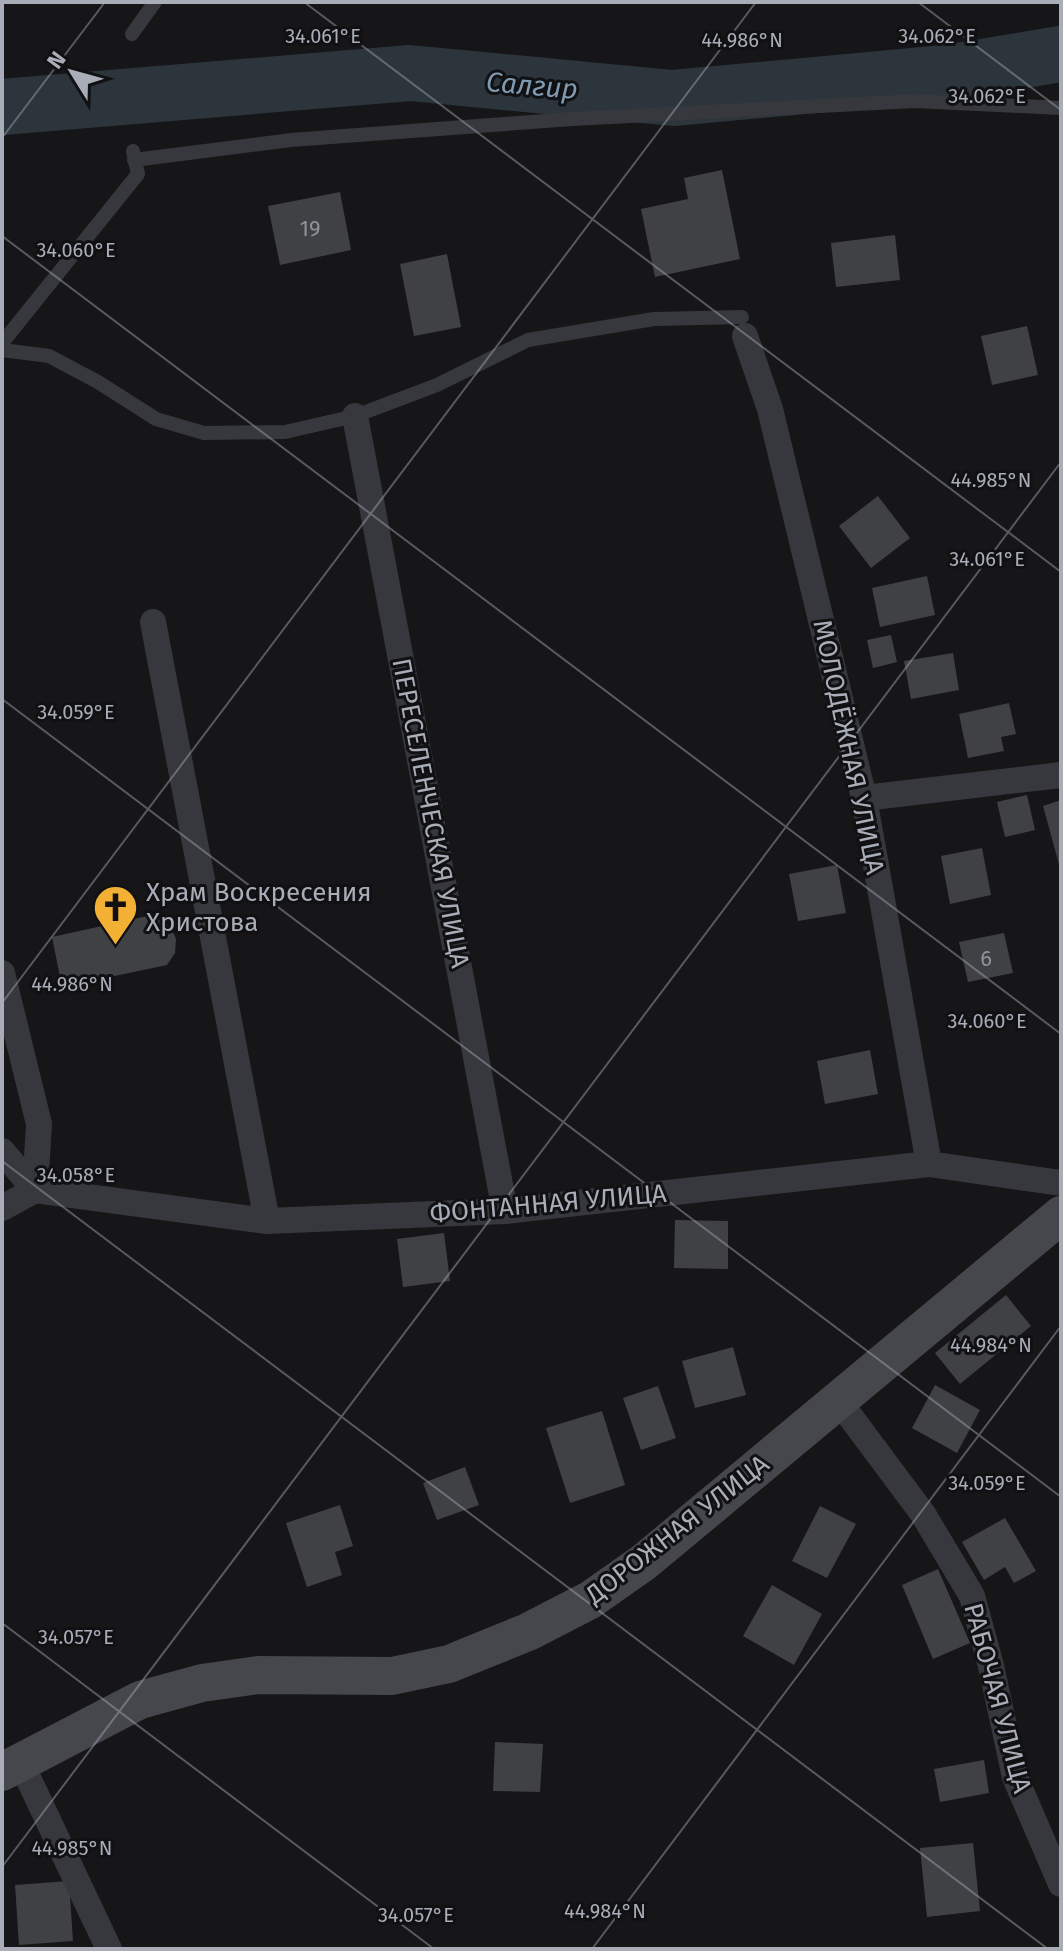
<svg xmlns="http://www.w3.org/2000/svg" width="1063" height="1951" font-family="'Fira Sans',sans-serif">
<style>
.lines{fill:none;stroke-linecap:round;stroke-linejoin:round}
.river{stroke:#2c353c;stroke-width:56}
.building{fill:#404145}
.service{stroke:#37383d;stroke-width:14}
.minor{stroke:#37383d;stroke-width:26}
.secondary{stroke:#45474d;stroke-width:38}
.ticks{fill:none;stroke:#a8adb8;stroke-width:2;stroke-opacity:0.45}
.labels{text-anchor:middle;stroke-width:6;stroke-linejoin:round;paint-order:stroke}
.number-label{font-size:22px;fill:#8e929b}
.street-label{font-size:26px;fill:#a8adb8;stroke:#111113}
.poi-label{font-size:26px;fill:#a8adb8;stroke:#111113;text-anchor:start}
.water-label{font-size:28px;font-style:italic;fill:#7f9bb3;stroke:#111113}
.ticks-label{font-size:20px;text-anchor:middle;fill:#a8adb8;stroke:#111113;stroke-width:6;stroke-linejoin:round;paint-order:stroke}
</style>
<rect width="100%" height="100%" fill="#161618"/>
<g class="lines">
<path class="river" d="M2,107L410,73L673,98L946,73L1061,54"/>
</g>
<path class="building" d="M722,170L740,259L655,277L641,209L688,199L684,178Z
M340,192L351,250L280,265L268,206Z
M895,235L900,280L836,287L831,243Z
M447,254L461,327L414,336L400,264Z
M1027,326L1038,375L992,385L981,336Z
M878,496L910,538L871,568L839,526Z
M927,576L935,615L880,627L872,588Z
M891,635L897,662L873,668L867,640Z
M953,653L959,690L911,699L904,661Z
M1009,703L1016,734L1001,737L1004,751L968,758L959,714Z
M1027,795L1035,830L1005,837L997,802Z
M1061,800V868H1060L1043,806Z
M982,848L991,895L950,904L941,856Z
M837,865L846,913L798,921L789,874Z
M152,915L171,927L176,939L175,953L167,965L62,987L52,937Z
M1004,933L1013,973L968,982L959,942Z
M870,1050L878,1094L825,1104L817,1061Z
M675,1220L728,1221V1269L674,1268Z
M444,1233L450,1281L403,1287L397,1239Z
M1006,1295L1031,1326L960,1384L935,1353Z
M733,1347L746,1395L695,1408L682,1361Z
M935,1385L980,1410L957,1453L912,1428Z
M658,1386L676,1438L641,1450L623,1398Z
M602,1411L625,1485L570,1503L546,1428Z
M465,1467L479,1505L437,1520L423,1483Z
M340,1505L353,1546L335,1552L342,1575L307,1587L286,1523Z
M820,1506L856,1524L827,1578L792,1561Z
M1005,1518L1036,1571L1014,1583L1005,1567L984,1580L962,1542Z
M938,1569L970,1643L933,1659L902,1585Z
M772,1585L822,1614L794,1665L743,1636Z
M495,1742L543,1744L540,1792L493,1791Z
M984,1760L989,1793L940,1802L934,1769Z
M973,1843L980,1911L927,1917L920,1848Z
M69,1881L73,1941L19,1945L15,1885Z"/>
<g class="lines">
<path class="service" d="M132,34L155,2
M134,160L291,140L572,119L915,101L1061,108
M2,343L138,174L133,151
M2,350L49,356L98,382L156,419L204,433L285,432L355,416L437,385L528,340L654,319L742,317"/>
<path class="minor" d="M745,336L770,409L864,798L929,1164
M355,416L505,1211
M153,622L267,1221
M864,798L1061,775
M2,973L39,1124L35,1190
M2,1151L35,1190
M35,1190L267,1221L505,1211L929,1164L1061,1183
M2,1208L35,1190
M838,1400L923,1514L972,1596L991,1666L1015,1777L1061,1884
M21,1763L109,1949"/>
<path class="secondary" d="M2,1772L140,1700L202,1683L258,1675L392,1676L449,1664L528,1632L590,1600L644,1562L1061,1215"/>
</g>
<path class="ticks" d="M304,2L1061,572M918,2L1061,110M2,138L105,2M2,236L1061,1034M2,699L1061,1497M2,1003L756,2M2,1161L1048,1949M2,1623L434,1949M2,1867L1061,462M592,1949L1061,1326"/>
<defs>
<symbol id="church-pin" viewBox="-11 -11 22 30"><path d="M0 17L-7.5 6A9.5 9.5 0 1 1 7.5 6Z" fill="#f2b134" stroke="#111113"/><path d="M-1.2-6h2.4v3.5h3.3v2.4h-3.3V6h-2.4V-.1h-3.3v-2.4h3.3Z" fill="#111"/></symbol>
</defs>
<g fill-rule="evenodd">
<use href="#church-pin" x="90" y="882" width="51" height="69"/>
</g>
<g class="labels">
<g class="number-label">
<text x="310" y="236">19</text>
<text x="986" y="966">6</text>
</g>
<g class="street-label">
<text transform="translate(849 747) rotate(78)" y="9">МОЛОДЁЖНАЯ УЛИЦА</text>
<text transform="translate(431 813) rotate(79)" y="9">ПЕРЕСЕЛЕНЧЕСКАЯ УЛИЦА</text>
<text transform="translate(548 1203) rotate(-5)" y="9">ФОНТАННАЯ УЛИЦА</text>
<text transform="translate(677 1529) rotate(-38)" y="9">ДОРОЖНАЯ УЛИЦА</text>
<text transform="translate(998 1698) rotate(75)" y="9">РАБОЧАЯ УЛИЦА</text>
</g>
<g class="poi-label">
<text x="146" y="901">Храм Воскресения<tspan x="146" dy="30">Христова</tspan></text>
</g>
<g class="water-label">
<text transform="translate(532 85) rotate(5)" y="10">Салгир</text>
</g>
</g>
<g class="ticks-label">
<text x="323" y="43">34.061°E</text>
<text x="937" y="43">34.062°E</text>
<text x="742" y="47">44.986°N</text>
<text x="987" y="103">34.062°E</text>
<text x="76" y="257">34.060°E</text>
<text x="991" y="487">44.985°N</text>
<text x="987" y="566">34.061°E</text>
<text x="76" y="719">34.059°E</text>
<text x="72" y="991">44.986°N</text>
<text x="987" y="1028">34.060°E</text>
<text x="76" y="1182">34.058°E</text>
<text x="991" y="1352">44.984°N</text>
<text x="987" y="1490">34.059°E</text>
<text x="76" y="1644">34.057°E</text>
<text x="72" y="1855">44.985°N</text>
<text x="605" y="1918">44.984°N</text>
<text x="416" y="1922">34.057°E</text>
</g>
<rect width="1063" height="1951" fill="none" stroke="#a8adb8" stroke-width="8"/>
<g transform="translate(72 72) rotate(307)" stroke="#111113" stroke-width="6" paint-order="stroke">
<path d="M0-6L14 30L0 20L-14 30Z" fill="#a8adb8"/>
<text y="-12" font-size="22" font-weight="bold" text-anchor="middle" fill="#a8adb8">N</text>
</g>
</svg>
